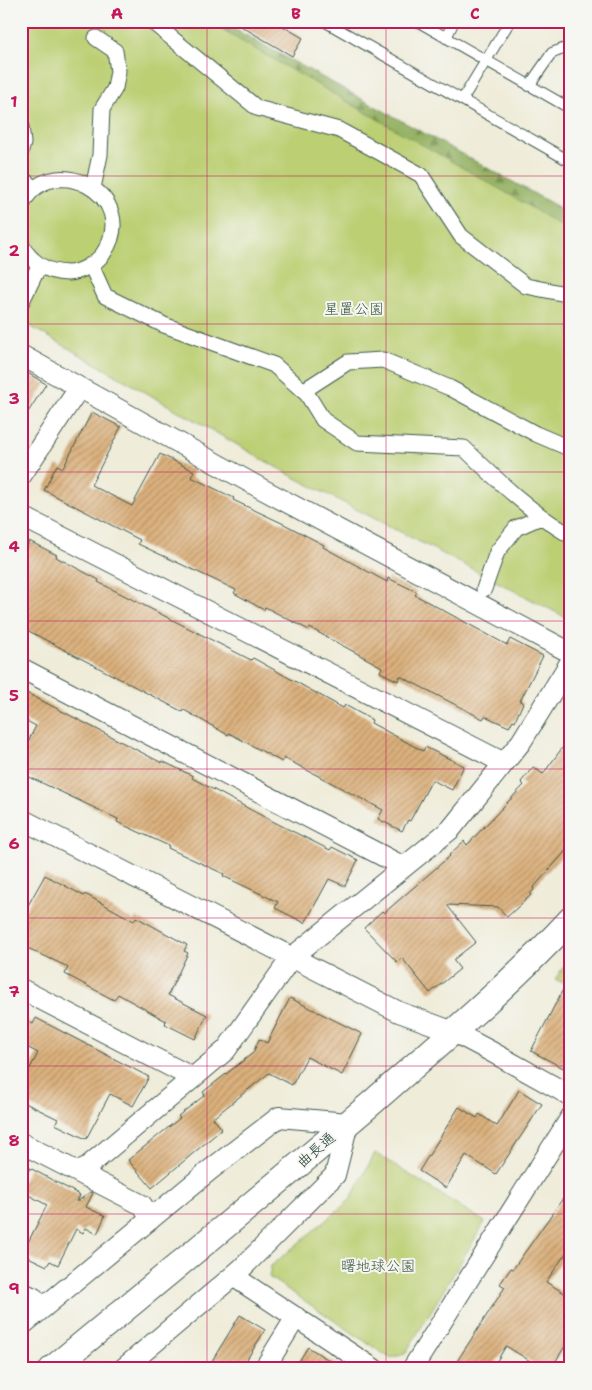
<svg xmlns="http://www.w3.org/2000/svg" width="592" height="1390" font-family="'Shantell Sans','Klee One',sans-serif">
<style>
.forest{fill:url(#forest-firs);stroke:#5a784c}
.park{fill:#bccf73;stroke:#6e8654}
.building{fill:url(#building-hatch)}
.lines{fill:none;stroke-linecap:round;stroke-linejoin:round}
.service-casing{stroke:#3e574d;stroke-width:12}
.pedestrian-casing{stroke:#3e574d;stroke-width:17}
.minor-casing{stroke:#3e574d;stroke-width:22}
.tertiary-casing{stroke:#3e574d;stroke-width:27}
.service{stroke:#fff;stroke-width:10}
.pedestrian{stroke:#fff;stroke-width:15}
.minor{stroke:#fff;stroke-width:20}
.tertiary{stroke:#fff;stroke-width:25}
.grid{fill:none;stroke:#c2185b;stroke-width:1;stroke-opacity:0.55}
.labels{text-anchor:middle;stroke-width:4;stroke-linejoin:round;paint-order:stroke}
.park-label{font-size:15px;fill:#3e5a41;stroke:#f6f6f2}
.street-label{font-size:15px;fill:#1f3d34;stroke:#f6f6f2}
.neatline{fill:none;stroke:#c2185b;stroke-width:2}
.grid-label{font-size:16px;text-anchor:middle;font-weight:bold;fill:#c2185b}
</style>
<defs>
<pattern id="forest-firs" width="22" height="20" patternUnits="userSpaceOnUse" patternTransform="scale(1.25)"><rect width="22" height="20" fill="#95b265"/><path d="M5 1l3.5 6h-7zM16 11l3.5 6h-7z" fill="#799254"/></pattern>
<pattern id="building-hatch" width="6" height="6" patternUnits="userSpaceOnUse" patternTransform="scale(1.25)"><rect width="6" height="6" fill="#dcb17d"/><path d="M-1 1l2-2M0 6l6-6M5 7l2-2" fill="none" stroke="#b29167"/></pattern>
</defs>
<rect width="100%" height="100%" fill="#f6f6f2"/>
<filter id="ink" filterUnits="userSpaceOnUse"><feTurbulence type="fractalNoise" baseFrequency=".02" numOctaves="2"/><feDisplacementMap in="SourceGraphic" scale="10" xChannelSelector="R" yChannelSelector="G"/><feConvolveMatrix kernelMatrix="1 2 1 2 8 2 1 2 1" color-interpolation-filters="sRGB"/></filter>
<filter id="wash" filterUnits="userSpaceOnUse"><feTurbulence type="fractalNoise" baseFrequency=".0096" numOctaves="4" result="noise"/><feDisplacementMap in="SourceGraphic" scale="20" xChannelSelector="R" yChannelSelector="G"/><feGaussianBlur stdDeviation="1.12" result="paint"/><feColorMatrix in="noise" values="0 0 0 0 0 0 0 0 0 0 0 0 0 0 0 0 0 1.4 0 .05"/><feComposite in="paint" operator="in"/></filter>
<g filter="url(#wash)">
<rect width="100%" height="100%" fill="#efecd9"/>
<path class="forest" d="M163,21H220L571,214V331Z"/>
<path class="park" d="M21,21H206L505,192L571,232V620L290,475L21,321Z
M571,957V987L555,979Z
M375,1153L485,1222L405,1354L390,1358L269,1277L271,1266L350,1200Z"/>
<g id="blocks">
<path class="building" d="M232,21H274L303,38L292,56Z
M21,369L46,384L21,423Z
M92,412L121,427L91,485L132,506L160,454L194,471L191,477L234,498L233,500L286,525L324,545L323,547L387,582L388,578L417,592L415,595L507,645L510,639L543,656L520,701L523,703L515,721L513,720L509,727L485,716L483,719L400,676L398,681L380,672L382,667L310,628L309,630L265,607L264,610L234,593L236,590L138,544L140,540L44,490L57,465L63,468Z
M29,541L57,555L56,557L99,580L98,582L251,660L253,658L343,708L345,705L372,720L371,723L423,751L425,747L464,766L452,790L432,780L410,821L408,820L402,831L378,819L383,810L284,758L282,762L229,733L228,735L184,710L183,712L21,627V543L27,546Z
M21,690L162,763V761L193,776L192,778L268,819L330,850L332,847L358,860L345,886L329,879L305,923L275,908L278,902L223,876L224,874L168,848L169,846L117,822L118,819L21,773V755L36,726L21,718Z
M571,736V845L533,888L534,890L530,894L531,895L507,917L498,907L447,905L476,942L453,960L460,969L430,993L402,958L397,962L364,928L382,911L384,913L450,856L449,855L464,841L467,845L524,785L521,782L533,767L543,774Z
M45,875L84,896L85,894L134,921L136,917L187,945L184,951L188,953L168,995L207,1015L195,1039L165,1024L166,1021L118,994L114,1000L65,974L68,967L21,945V918Z
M571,974V1072L531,1051Z
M290,998L362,1034L342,1075L307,1057L292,1085L269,1073L213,1118L222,1129L152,1188L128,1160L180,1118L178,1116L205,1095L203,1092L253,1053L259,1039L267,1043Z
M21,1018L33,1024L36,1018L149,1077L133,1106L110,1094L86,1139L55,1124L58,1119L21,1101V1086L38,1053L21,1044Z
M519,1090L542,1104L496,1174L466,1155L446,1188L419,1171L459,1107L477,1118L479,1114L497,1126Z
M30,1168L80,1195L77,1202L90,1192L93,1193L86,1207L105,1216L97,1234L86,1228L83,1233L76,1229L58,1265L50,1261L47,1266L22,1254L47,1205L21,1191V1184Z
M571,1187V1246L546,1282L571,1297V1336L551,1369H543L506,1346L492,1369H452L505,1287L500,1284L511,1268L513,1269Z
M240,1315L265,1330L241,1369H207Z
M308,1347L343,1369H294Z"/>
</g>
</g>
<g filter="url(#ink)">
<use href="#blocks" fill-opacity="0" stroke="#3e574d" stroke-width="1"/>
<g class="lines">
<defs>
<path id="service" d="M324,21L571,162
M417,21L571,109
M446,38L454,21
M529,86L552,53L571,46
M462,100L510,21"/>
<path id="pedestrian" d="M151,21L257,108L339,130L421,175L461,236L526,286L571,295
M21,126L23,143L21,151
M21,177L34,189
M93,188L100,155L102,109L115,88L118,71L115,51L96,38
M21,207C47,146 144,194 103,254C95,264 80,273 67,273C46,272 32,263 21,245
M91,265L105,296L164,325L274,365L307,394L323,420L357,443L464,448C498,481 530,512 571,536
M21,303L39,266
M303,391L348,362L383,360L450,388L536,434L571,449
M484,589L497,552L516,528L541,517"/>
<path id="minor" d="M21,355L262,489L571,653
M21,476L79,388
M21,516L504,763
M21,668L404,867
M21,819L399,1012L454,1032L490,1051L571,1096
M21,989L193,1078
M21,1143L142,1205L151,1219
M80,1173L226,1050L291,958L451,829L521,742L571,661
M233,1276L374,1369
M21,1292L34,1298L43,1308
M21,1326L210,1170L279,1117L348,1123L335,1175L240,1270L123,1369
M264,1369L296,1317
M412,1369L571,1117"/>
<path id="tertiary" d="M52,1369C160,1280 268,1192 374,1101C441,1042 510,985 571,919"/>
</defs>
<use href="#service" class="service-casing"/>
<use href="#pedestrian" class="pedestrian-casing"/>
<use href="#minor" class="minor-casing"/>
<use href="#tertiary" class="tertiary-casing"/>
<use href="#service" class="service"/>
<use href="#pedestrian" class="pedestrian"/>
<use href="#minor" class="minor"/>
<use href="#tertiary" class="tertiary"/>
</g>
</g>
<path class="grid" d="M207,21V1369M386,21V1369M21,176H571M21,324H571M21,472H571M21,621H571M21,769H571M21,918H571M21,1066H571M21,1214H571"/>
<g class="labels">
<g class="park-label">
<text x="354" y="314">星置公園</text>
<text x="378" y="1271">曙地球公園</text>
</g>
<g class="street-label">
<text transform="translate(316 1150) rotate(-41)" y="5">曲長通</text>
</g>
</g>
<rect width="592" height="1390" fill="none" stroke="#f6f6f2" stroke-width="55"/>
<rect x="28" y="28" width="536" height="1334" class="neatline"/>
<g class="grid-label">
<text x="117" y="19">A</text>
<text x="296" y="19">B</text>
<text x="475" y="19">C</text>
<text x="14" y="107">1</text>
<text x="14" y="256">2</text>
<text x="14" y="404">3</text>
<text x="14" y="552">4</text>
<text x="14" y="701">5</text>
<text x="14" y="849">6</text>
<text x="14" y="997">7</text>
<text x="14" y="1146">8</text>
<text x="14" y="1294">9</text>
</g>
</svg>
